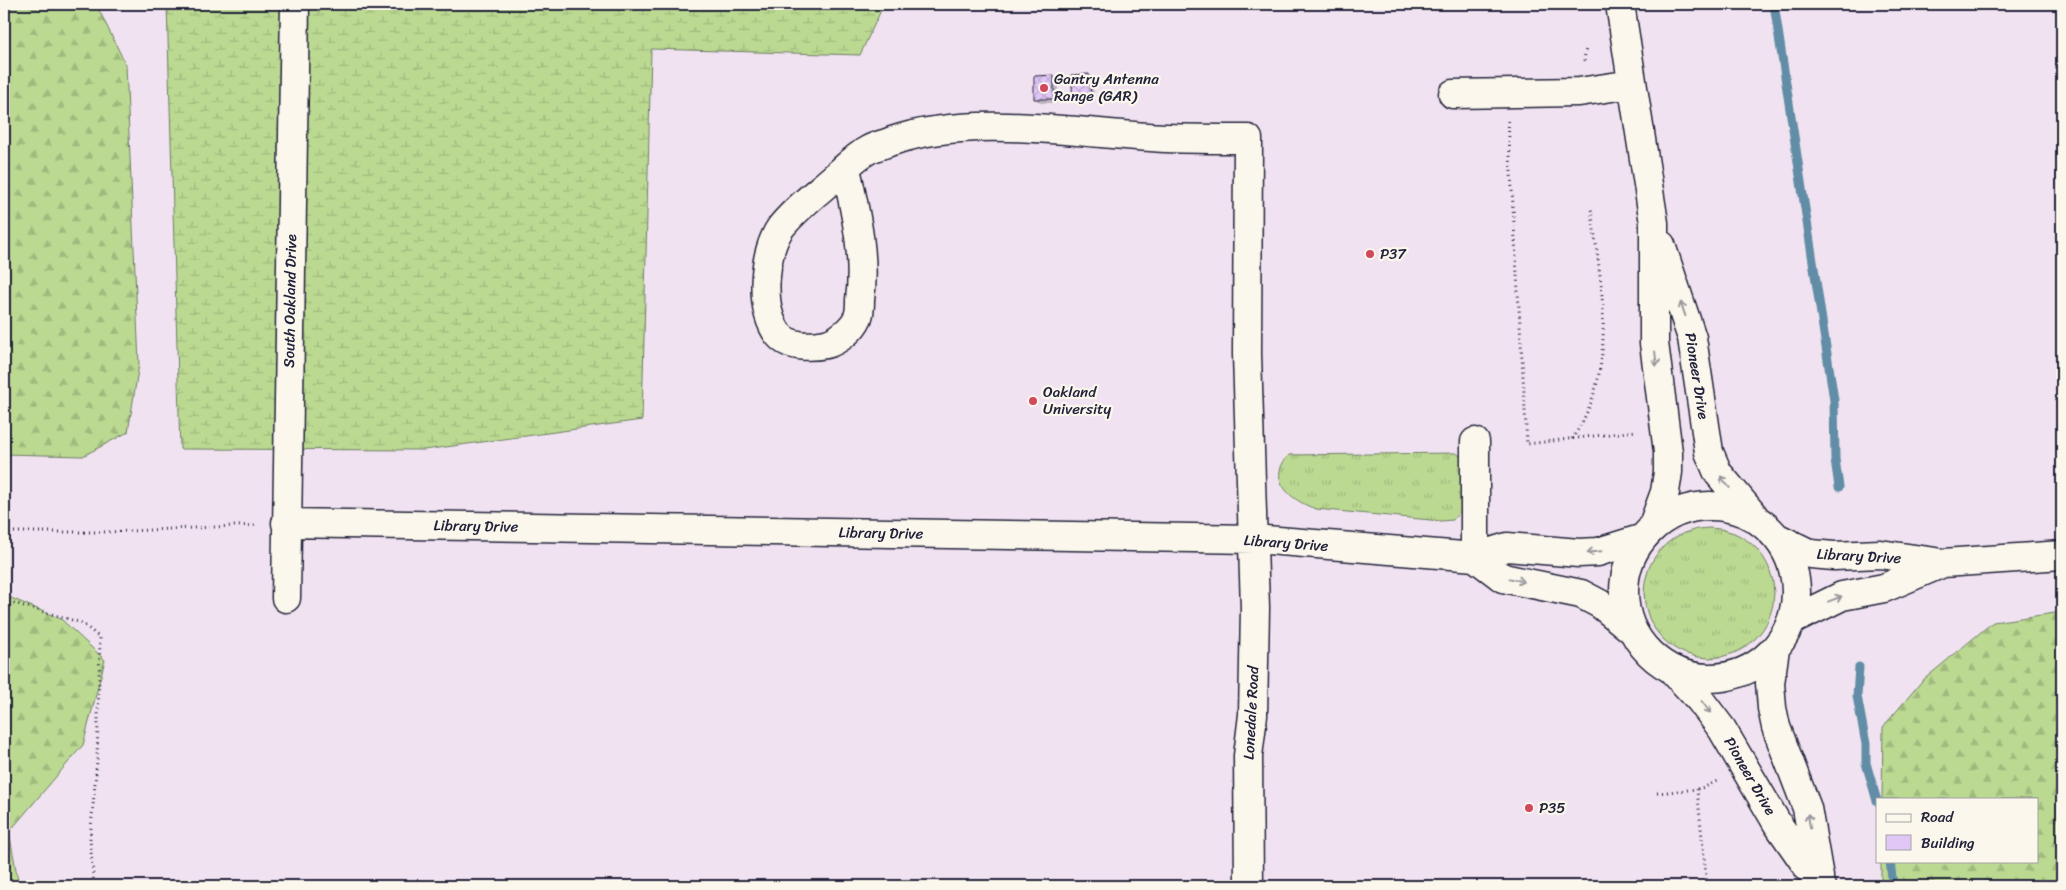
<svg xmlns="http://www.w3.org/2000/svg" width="2066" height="890" font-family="Sriracha,sans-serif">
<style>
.built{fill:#f0e2f0;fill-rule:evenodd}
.grass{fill:url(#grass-tufts);stroke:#6e7e66}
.forest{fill:url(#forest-firs);stroke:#6e7e66}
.wetland{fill:url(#wetland-marsh);stroke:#6e7e66}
.shadow{fill:#0003}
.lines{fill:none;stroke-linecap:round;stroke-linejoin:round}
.stream{stroke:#628da6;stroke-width:9}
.building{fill:url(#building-cross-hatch);stroke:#22223b}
.minor-casing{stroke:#22223b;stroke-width:31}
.path{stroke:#22223b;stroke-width:3;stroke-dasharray:1 4;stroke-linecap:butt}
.minor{stroke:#fbf7ec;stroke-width:28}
.oneway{stroke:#99979c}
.poi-dot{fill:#d1495b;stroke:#fbf7ec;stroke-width:2}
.labels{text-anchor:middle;stroke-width:4.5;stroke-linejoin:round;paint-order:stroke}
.poi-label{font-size:15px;fill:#22223b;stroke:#fbf7ec;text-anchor:start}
.street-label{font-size:15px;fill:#22223b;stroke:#fbf7ec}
</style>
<defs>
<pattern id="grass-tufts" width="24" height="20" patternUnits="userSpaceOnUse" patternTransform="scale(1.25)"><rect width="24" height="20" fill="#bbd991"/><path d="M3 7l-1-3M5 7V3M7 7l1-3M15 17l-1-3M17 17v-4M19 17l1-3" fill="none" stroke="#a0ba7e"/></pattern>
<pattern id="forest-firs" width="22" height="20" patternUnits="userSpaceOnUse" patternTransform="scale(1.25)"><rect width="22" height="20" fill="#bbd991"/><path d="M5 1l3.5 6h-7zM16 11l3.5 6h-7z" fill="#a0ba7e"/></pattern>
<pattern id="wetland-marsh" width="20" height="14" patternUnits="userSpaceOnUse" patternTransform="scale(1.25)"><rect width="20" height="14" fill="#bbd991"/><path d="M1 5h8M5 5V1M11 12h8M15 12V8" fill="none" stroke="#a0ba7e"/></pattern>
<pattern id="building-cross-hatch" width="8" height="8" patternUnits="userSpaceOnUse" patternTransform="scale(1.25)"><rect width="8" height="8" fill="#e1c7f6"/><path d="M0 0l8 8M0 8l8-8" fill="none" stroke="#c1abd4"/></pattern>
</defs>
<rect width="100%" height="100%" fill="#f6edee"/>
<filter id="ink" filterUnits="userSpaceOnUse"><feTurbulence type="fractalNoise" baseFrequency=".02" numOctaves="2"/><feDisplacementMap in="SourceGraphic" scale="10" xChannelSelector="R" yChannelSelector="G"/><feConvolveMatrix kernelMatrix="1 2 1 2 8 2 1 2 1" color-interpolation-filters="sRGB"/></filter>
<g filter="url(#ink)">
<path class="built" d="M4,4H2062V886H4ZM1877,799H2037V861H1877Z"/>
<path class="grass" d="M1456,453L1466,460L1468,502L1453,520L1441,521L1316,509C1292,501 1265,480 1289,455Z
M1644 593a65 65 0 1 1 130 0a65 65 0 1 1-130 0Z"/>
<path class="forest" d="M4,4H96L126,65L139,364L128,432L83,456L4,454Z
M4,595L61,619L105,660L83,745L9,832L19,886H4Z
M2062,612V886H1881V861H2037V799H1882L1883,727L1922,681L1993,622Z"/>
<path class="wetland" d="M167,4H884L860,55L651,49L642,420L424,450L180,449Z"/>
<path class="shadow" d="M1088,75L1093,80L1094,101L1078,102L1074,97Z
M1053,77L1058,81V103H1040L1036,99Z"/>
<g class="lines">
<path class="stream" d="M1774,4L1834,400L1835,459L1839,487
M1859,667L1857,696L1866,744V763L1877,801
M1890,861L1893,886"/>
</g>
<path class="building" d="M1089,74L1091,97L1073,98L1071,75Z
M1054,75V99H1034V76Z"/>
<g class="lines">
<defs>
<path id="minor" d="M1620,4L1654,223V343L1668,452V472L1665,492L1653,525
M1453,94L1579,92L1632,84
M846,168C855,211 866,256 860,300C860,305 860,312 858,317C853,329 838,341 826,344C811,347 789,348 778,334C759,308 763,252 781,227C797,207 819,191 838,174C847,166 857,156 868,150C875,146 885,144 892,141C972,113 1082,134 1166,138C1193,139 1221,139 1248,139L1247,354L1255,608L1253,715L1248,756L1249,886
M1661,245L1692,338L1709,452L1718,473L1754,516
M1624 592a86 86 0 1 1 172 0a86 86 0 1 1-172 0Z
M286,523L1254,539L1475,557L1507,547L1579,553L1598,552L1640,539
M1778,538L1811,554L1834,556L1880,554L1943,563L2062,555
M1475,557L1503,578L1581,594L1600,604L1632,630
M1475,557V442
M286,598L295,4
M1791,621L1842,596L1884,588L1943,563
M1775,649L1770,683L1772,708L1776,727L1807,808L1819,877
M1673,671L1700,700L1722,729L1777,823L1821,886"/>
</defs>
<use href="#minor" class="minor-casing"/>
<path class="path" d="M1584,61L1586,47
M1508,121L1527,444L1636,431
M1572,439C1620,369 1601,285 1591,208
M4,532H106L258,525
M4,600L82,623L100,638L97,761L90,839L94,886
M1697,789L1705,787L1719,780
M1657,793L1697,789L1707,886"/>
<use href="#minor" class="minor"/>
</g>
<defs><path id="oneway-shaft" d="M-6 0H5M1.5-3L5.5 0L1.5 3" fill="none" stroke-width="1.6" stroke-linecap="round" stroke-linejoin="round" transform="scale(1.25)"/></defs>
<g class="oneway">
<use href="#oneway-shaft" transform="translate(1683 309) rotate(-109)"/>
<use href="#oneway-shaft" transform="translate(1656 359) rotate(83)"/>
<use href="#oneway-shaft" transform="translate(1725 482) rotate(-128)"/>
<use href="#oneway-shaft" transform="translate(1594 552) rotate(174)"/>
<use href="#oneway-shaft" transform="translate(1517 580) rotate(11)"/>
<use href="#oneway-shaft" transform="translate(1835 599) rotate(-21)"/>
<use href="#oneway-shaft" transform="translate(1706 707) rotate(53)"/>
<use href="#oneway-shaft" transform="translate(1809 821) rotate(-100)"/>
</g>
</g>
<g class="poi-dot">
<circle cx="1044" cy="88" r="5"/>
<circle cx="1370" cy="254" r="5"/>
<circle cx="1033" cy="401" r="5"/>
<circle cx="1529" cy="808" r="5"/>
</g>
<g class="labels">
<g class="poi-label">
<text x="1054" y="84">Gantry Antenna<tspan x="1054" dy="17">Range (GAR)</tspan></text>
<text x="1380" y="259">P37</text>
<text x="1043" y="397">Oakland<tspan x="1043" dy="17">University</tspan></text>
<text x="1539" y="813">P35</text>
</g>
<g class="street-label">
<text transform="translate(290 301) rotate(-89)" y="5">South Oakland Drive</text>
<text transform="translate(1697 376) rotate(81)" y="5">Pioneer Drive</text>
<text transform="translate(476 526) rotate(1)" y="5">Library Drive</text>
<text transform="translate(881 533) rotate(1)" y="5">Library Drive</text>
<text transform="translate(1286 543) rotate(4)" y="5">Library Drive</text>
<text transform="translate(1859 556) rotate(3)" y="5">Library Drive</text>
<text transform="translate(1251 713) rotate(-87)" y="5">Lonedale Road</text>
<text transform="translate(1750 776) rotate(60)" y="5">Pioneer Drive</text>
</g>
</g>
<rect width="2066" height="890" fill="none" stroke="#fbf7ec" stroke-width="20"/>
<rect x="10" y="10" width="2046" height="870" fill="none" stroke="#22223b" stroke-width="2" filter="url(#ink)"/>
<rect x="1876" y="798" width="162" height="65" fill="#fbf7ec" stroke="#a4a2a5"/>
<rect x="1886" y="814" width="25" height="8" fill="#fbf7ec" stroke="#a4a2a5"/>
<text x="1921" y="822" font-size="15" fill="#22223b">Road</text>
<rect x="1886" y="835" width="25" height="15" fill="#e1c7f6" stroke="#a4a2a5"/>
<text x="1921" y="848" font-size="15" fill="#22223b">Building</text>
</svg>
